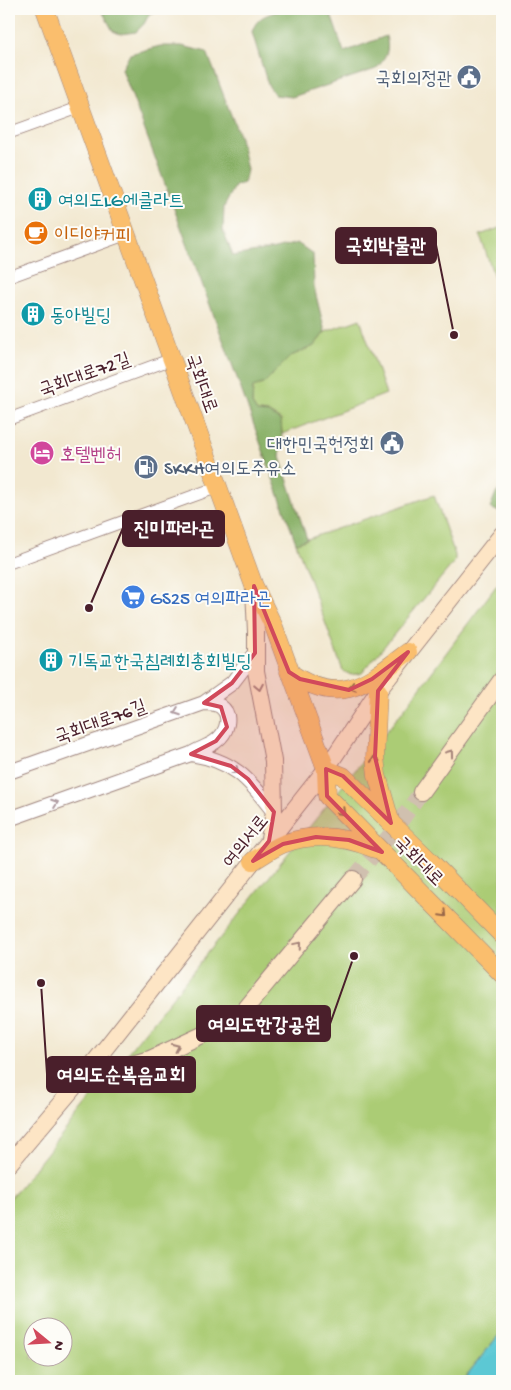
<svg xmlns="http://www.w3.org/2000/svg" width="511" height="1390" font-family="'Gochi Hand','Poor Story',sans-serif">
<style>
.green{fill:#abcc74;stroke:#7a7650;fill-rule:evenodd}
.forest{fill:#88b066;stroke:#696848}
.water{fill:#5cc8d4;stroke:#537480}
.lines{fill:none;stroke-linecap:round;stroke-linejoin:round}
.secondary-tunnel{stroke:#d0c0af;stroke-width:16;stroke-dasharray:16 8;stroke-linecap:butt}
.minor-casing{stroke:#9e847e;stroke-width:13}
.tertiary-casing{stroke:#9e847e;stroke-width:16}
.secondary-casing{stroke:#9e847e;stroke-width:18}
.primary-casing{stroke:#9e847e;stroke-width:19}
.minor{stroke:#fff;stroke-width:11}
.tertiary{stroke:#fff;stroke-width:14}
.secondary{stroke:#fde5c5;stroke-width:16}
.primary{stroke:#fabe6d;stroke-width:18}
.oneway{stroke:#a48278}
.oneway2{stroke:#996749}
.oneway3{stroke:#ae9aa0}
.marked{fill:#d1495b;fill-opacity:0.2;stroke:#d1495b;stroke-width:4;stroke-linejoin:round}
.labels{text-anchor:middle;stroke-width:4;stroke-linejoin:round;paint-order:stroke}
.service-label{font-size:19px;fill:#4e5e75;stroke:#fdfcf7;text-anchor:end}
.culture-label{font-size:19px;fill:#0d838f;stroke:#fdfcf7;text-anchor:start}
.food-label{font-size:19px;fill:#c56008;stroke:#fdfcf7;text-anchor:start}
.street-label{font-size:19px;fill:#4a1f2b;stroke:#fdfcf7}
.hotel-label{font-size:19px;fill:#b23c85;stroke:#fdfcf7;text-anchor:start}
.shop-label{font-size:19px;fill:#366cbe;stroke:#fdfcf7;text-anchor:start}
.leader{fill:none;stroke:#4a1f2b;stroke-width:2}
.callout-dot{fill:#4a1f2b;stroke:#fdfcf7;stroke-width:2}
.callout{fill:#4a1f2b;stroke:#4a1f2b;stroke-width:2}
.callout-label{font-size:20px;text-anchor:middle;font-weight:bold;fill:#fff}
</style>
<rect width="100%" height="100%" fill="#fdfcf7"/>
<filter id="ink" filterUnits="userSpaceOnUse"><feTurbulence type="fractalNoise" baseFrequency=".02" numOctaves="2"/><feDisplacementMap in="SourceGraphic" scale="10" xChannelSelector="R" yChannelSelector="G"/><feConvolveMatrix kernelMatrix="1 2 1 2 8 2 1 2 1" color-interpolation-filters="sRGB"/></filter>
<filter id="wash" filterUnits="userSpaceOnUse"><feTurbulence type="fractalNoise" baseFrequency=".0096" numOctaves="4" result="noise"/><feDisplacementMap in="SourceGraphic" scale="20" xChannelSelector="R" yChannelSelector="G"/><feGaussianBlur stdDeviation="1.12" result="paint"/><feColorMatrix in="noise" values="0 0 0 0 0 0 0 0 0 0 0 0 0 0 0 0 0 1.4 0 .05"/><feComposite in="paint" operator="in"/></filter>
<g filter="url(#wash)">
<rect width="100%" height="100%" fill="#f2e8d0"/>
<path class="green" d="M502,227V300L480,235Z
M360,319L386,394L282,434L281,420L269,413L257,412L252,404L253,387L291,356L314,346L325,332Z
M434,495L455,555V561L362,673L351,675L343,671L296,543Z
M502,578V1331L462,1381H9V1200L402,712ZM32,1328H62V1358H32Z"/>
<path class="forest" d="M101,9H164L162,11L150,13L144,24L136,32L120,34L113,31Z
M285,9H329L344,52L386,36C390,51 386,58 376,69L292,97L275,95L268,85L252,32C257,15 270,14 285,9Z
M160,46H182L207,52L240,138L247,170L244,183L235,186L224,207L223,230L233,256L275,249L297,243L313,254L314,287L325,332L314,346L291,356L263,384L253,387L252,404L257,412L269,413L281,421L282,434L280,457L307,539L296,543L236,375L122,69L130,54Z
M502,486V513L490,508L495,495Z"/>
<path class="water" d="M502,1331V1381H462Z"/>
</g>
<g filter="url(#ink)">
<g class="lines">
<path class="secondary-tunnel" d="M353,879L396,828L421,792"/>
<defs>
<path id="minor" d="M9,133L81,107
M9,277L127,234
M9,419L172,359
M9,563L218,487"/>
<path id="tertiary" d="M191,754C235,761 248,779 274,812
M9,772L204,703L232,683L255,653
M9,819L191,754C199,749 210,746 216,741C227,733 233,715 220,706C215,703 209,703 204,703"/>
<path id="secondary" d="M254,589L256,632V671L273,761L274,812L269,839
M421,792L502,679
M81,1079L150,1059L237,1019L353,879
M9,1164L81,1079L326,769L378,691L502,534"/>
<path id="primary" d="M45,9L254,586L274,627L326,769L327,796L502,974
M289,672C340,708 366,684 408,652
M378,691L375,757L377,775L390,820
M326,769L343,776L428,859L502,935
M253,861C263,855 273,848 283,844C314,832 346,837 375,849"/>
</defs>
<use href="#minor" class="minor-casing"/>
<use href="#tertiary" class="tertiary-casing"/>
<use href="#secondary" class="secondary-casing"/>
<use href="#primary" class="primary-casing"/>
<use href="#minor" class="minor"/>
<use href="#tertiary" class="tertiary"/>
<use href="#secondary" class="secondary"/>
<use href="#primary" class="primary"/>
</g>
<defs><path id="oneway-chevron" d="M-2-3.5L2.5 0L-2 3.5" fill="none" stroke-width="1.6" stroke-linecap="round" stroke-linejoin="round" transform="scale(1.25)"/></defs>
<g class="oneway">
<use href="#oneway-chevron" transform="translate(259 687) rotate(79)"/>
<use href="#oneway-chevron" transform="translate(450 753) rotate(-54)"/>
<use href="#oneway-chevron" transform="translate(298 945) rotate(-50)"/>
<use href="#oneway-chevron" transform="translate(176 1047) rotate(-25)"/>
</g>
<g class="oneway2">
<use href="#oneway-chevron" transform="translate(352 687) rotate(164)"/>
<use href="#oneway-chevron" transform="translate(375 759) rotate(-95)"/>
<use href="#oneway-chevron" transform="translate(342 812) rotate(45)"/>
<use href="#oneway-chevron" transform="translate(444 914) rotate(46)"/>
</g>
<g class="oneway3">
<use href="#oneway-chevron" transform="translate(177 712) rotate(160)"/>
<use href="#oneway-chevron" transform="translate(236 771) rotate(36)"/>
<use href="#oneway-chevron" transform="translate(55 803) rotate(-20)"/>
</g>
</g>
<path class="marked" d="M254,586L289,672L300,679L349,690L372,679L408,652L378,691L375,757L391,823L343,776L326,769L327,796L382,852L349,840L316,837L283,844L253,861L269,841L274,812L248,779L231,766L191,754L216,741L227,727L221,707L204,703L232,683L255,653Z"/>
<defs>
<symbol id="civic-disc" viewBox="-11 -11 22 22"><circle r="9.5" fill="#5c6f8a" stroke="#fdfcf7"/><path d="M-.6-6.5H3V-4.5H.6V-3L4-1V1h2V6H-6V1h2V-1L-.6-3ZM-1.2 2.5V6h2.4V2.5Z" fill="#fff"/></symbol>
<symbol id="building-disc" viewBox="-11 -11 22 22"><circle r="9.5" fill="#0f9aa8" stroke="#fdfcf7"/><path d="M-4-6H4V6H1V3H-1V6H-4ZM-2.5-4.3h1.7v1.8h-1.7ZM.8-4.3h1.7v1.8H.8ZM-2.5-1h1.7V.8h-1.7ZM.8-1h1.7V.8H.8Z" fill="#fff"/></symbol>
<symbol id="cafe-disc" viewBox="-11 -11 22 22"><circle r="9.5" fill="#e8710a" stroke="#fdfcf7"/><path d="M-5.5-4.5H6V0H3Q3 3.5 0 3.5H-2.5Q-5.5 3.5-5.5 0ZM3-3.2v2h1.7v-2ZM-6 4.5H4V6H-6Z" fill="#fff"/></symbol>
<symbol id="hotel-disc" viewBox="-11 -11 22 22"><circle r="9.5" fill="#d1479c" stroke="#fdfcf7"/><path d="M-6-4.5h1.5V1H6V5H4.5V3h-9V5H-6ZM-4 0a1.8 1.8 0 1 1 3.6 0ZM.5 0V-2.5h3Q6-2.5 6 0Z" fill="#fff"/></symbol>
<symbol id="fuel-disc" viewBox="-11 -11 22 22"><circle r="9.5" fill="#5c6f8a" stroke="#fdfcf7"/><path d="M-5.5-6h7V0h2V4h1.3V-2.5L3-4.5l.8-.8L6-3V5H2.5V1h-1V6h-7ZM-4.2-4.7v3.2H.2V-4.7Z" fill="#fff"/></symbol>
<symbol id="supermarket-disc" viewBox="-11 -11 22 22"><circle r="9.5" fill="#3f7fe0" stroke="#fdfcf7"/><path d="M-6-5.5h2.5l.6 2H6L4.5 2H-2.5L-4.4-4H-6ZM-1.5 3.2a1.3 1.3 0 1 0 .1 0ZM3 3.2a1.3 1.3 0 1 0 .1 0Z" fill="#fff"/></symbol>
</defs>
<g fill-rule="evenodd">
<use href="#civic-disc" x="455" y="63" width="28" height="28"/>
<use href="#building-disc" x="26" y="185" width="28" height="28"/>
<use href="#cafe-disc" x="22" y="219" width="28" height="28"/>
<use href="#building-disc" x="19" y="300" width="28" height="28"/>
<use href="#civic-disc" x="378" y="429" width="28" height="28"/>
<use href="#hotel-disc" x="28" y="439" width="28" height="28"/>
<use href="#fuel-disc" x="132" y="453" width="28" height="28"/>
<use href="#supermarket-disc" x="119" y="583" width="28" height="28"/>
<use href="#building-disc" x="37" y="646" width="28" height="28"/>
</g>
<g class="labels">
<g class="service-label">
<text x="452" y="84">국회의정관</text>
<text x="374" y="450">대한민국헌정회</text>
<text x="164" y="474" text-anchor="start">SKKH여의도주유소</text>
</g>
<g class="culture-label">
<text x="58" y="206">여의도LG에클라트</text>
<text x="50" y="321">동아빌딩</text>
<text x="68" y="667">기독교한국침례회총회빌딩</text>
</g>
<g class="food-label">
<text x="54" y="240">이디야커피</text>
</g>
<g class="street-label">
<text transform="translate(84 373) rotate(-20)" y="7">국회대로72길</text>
<text transform="translate(203 383) rotate(70)" y="7">국회대로</text>
<text transform="translate(100 720) rotate(-20)" y="7">국회대로76길</text>
<text transform="translate(244 840) rotate(-51)" y="7">여의서로</text>
<text transform="translate(420 860) rotate(45)" y="7">국회대로</text>
</g>
<g class="hotel-label">
<text x="60" y="460">호텔벤허</text>
</g>
<g class="shop-label">
<text x="150" y="604">GS25 여의파라곤</text>
</g>
</g>
<path class="leader" d="M454 335L436 245M89 608L123 528M354 956L330 1024M41 983L47 1074"/>
<g class="callout-dot">
<circle cx="454" cy="335" r="5"/>
<circle cx="89" cy="608" r="5"/>
<circle cx="354" cy="956" r="5"/>
<circle cx="41" cy="983" r="5"/>
</g>
<g class="callout">
<rect x="336" y="228" width="100" height="35" rx="5"/>
<rect x="123" y="511" width="101" height="35" rx="5"/>
<rect x="197" y="1006" width="133" height="35" rx="5"/>
<rect x="47" y="1057" width="148" height="35" rx="5"/>
</g>
<g class="callout-label">
<text x="386" y="252">국회박물관</text>
<text x="174" y="535">진미파라곤</text>
<text x="264" y="1031">여의도한강공원</text>
<text x="121" y="1081">여의도순복음교회</text>
</g>
<rect width="511" height="1390" fill="none" stroke="#fdfcf7" stroke-width="30"/>
<g transform="translate(48 1342) rotate(108)"><circle r="24" fill="#fdfcf7" stroke="#b5a4a5"/>
<path d="M0-4L9 19L0 12L-9 19Z" fill="#d1495b"/>
<text y="-8" font-size="14" font-weight="bold" text-anchor="middle" fill="#4a1f2b">N</text>
</g>
</svg>
